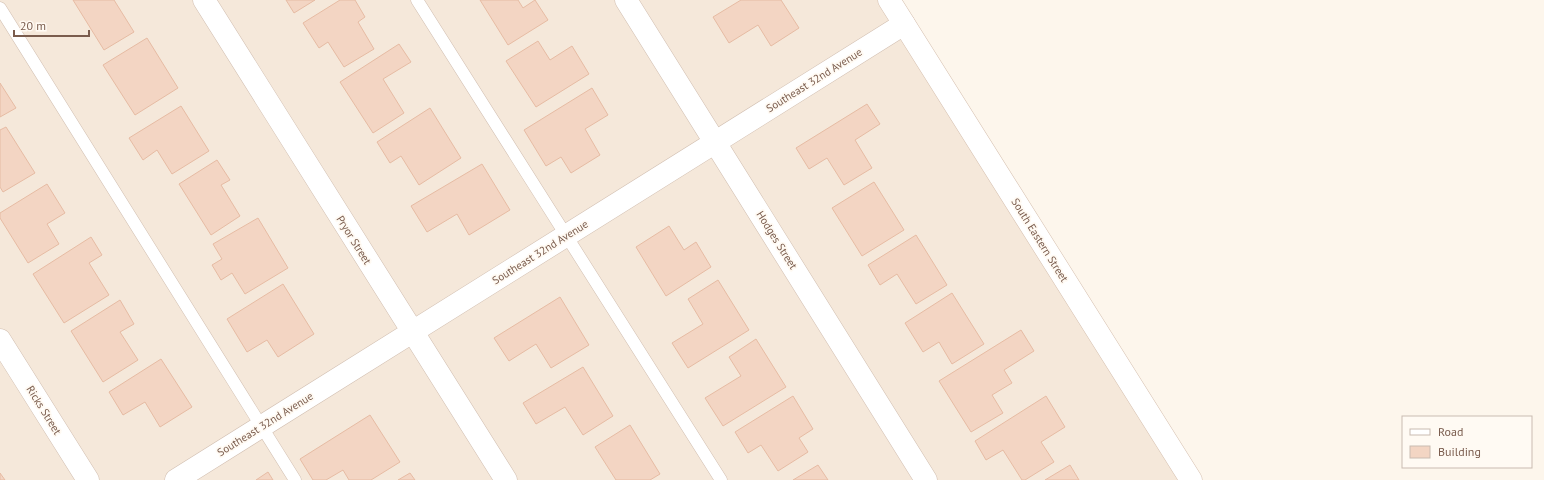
<svg xmlns="http://www.w3.org/2000/svg" width="1544" height="480" font-family="'PT Sans',sans-serif">
<style>
.residential{fill:#f5e8da}
.building{fill:#f3d5c3;stroke:#e6bba3}
.lines{fill:none;stroke-linecap:round;stroke-linejoin:round}
.lane-casing{stroke:#d1beb0;stroke-width:13}
.street-casing{stroke:#d1beb0;stroke-width:23}
.secondary-casing{stroke:#d6c0b0;stroke-width:23}
.lane{stroke:#fff;stroke-width:12}
.street{stroke:#fff;stroke-width:22}
.secondary{stroke:#fff;stroke-width:22}
.labels{text-anchor:middle;stroke-width:3.5;stroke-linejoin:round;paint-order:stroke}
.street-label{font-size:11px;fill:#7a5c4d;stroke:#fffaf3}
</style>
<rect width="100%" height="100%" fill="#fdf6ec"/>
<path class="residential" d="M0,0H883L1183,480H0Z"/>
<path class="building" d="M73,0H114L134,32L104,50Z
M286,0H315L294,13Z
M340,0H355L365,17L358,22L374,49L344,67L328,42L319,48L303,23Z
M480,0H518L523,8L535,0L548,20L508,45Z
M741,0H781L799,28L771,46L758,25L729,43L713,17Z
M147,38L178,88L135,115L103,65Z
M538,41L550,60L572,46L589,74L536,107L506,61Z
M399,44L411,62L383,79L404,113L373,133L340,82Z
M0,83L16,108L0,117Z
M592,88L608,115L585,129L600,155L571,173L561,157L546,166L524,130Z
M867,104L880,124L855,140L872,168L844,185L827,158L809,169L796,148Z
M181,106L209,151L172,174L157,150L143,160L129,138Z
M430,108L461,158L419,185L401,156L390,163L377,142Z
M6,127L35,173L3,192L0,187V130Z
M217,160L230,180L221,185L240,216L211,235L179,184Z
M482,164L510,210L469,235L457,214L427,232L411,206Z
M874,182L904,230L862,256L832,208Z
M47,184L65,213L47,224L59,244L28,263L0,218V213Z
M258,218L288,268L245,294L232,273L221,280L212,265L222,259L213,244Z
M669,226L684,250L696,242L711,267L666,296L636,247Z
M916,235L947,285L916,304L897,274L880,285L868,265Z
M91,237L102,255L89,263L109,295L64,323L33,274Z
M718,280L749,330L688,368L672,343L703,324L688,299Z
M283,284L314,334L278,357L267,340L247,352L227,319Z
M952,293L984,344L952,364L939,342L923,352L905,323Z
M560,297L589,345L551,368L536,344L509,361L494,338Z
M120,300L134,324L120,332L138,360L103,382L71,331Z
M1021,330L1034,351L1004,370L1012,383L992,395L1003,413L971,432L939,381Z
M756,339L786,387L723,426L705,398L741,376L729,357Z
M161,359L192,407L160,427L145,402L123,415L109,392Z
M583,367L613,416L583,435L565,407L536,424L523,403Z
M793,396L813,429L799,438L808,452L778,471L761,445L748,453L735,432Z
M1046,396L1065,427L1041,442L1054,462L1025,480H1022L1003,450L986,460L975,441Z
M370,415L400,462L371,480H349L343,470L326,480H313L300,459Z
M630,425L660,474L650,480H616L595,447Z
M818,465L828,480H793Z
M1070,465L1079,480H1045Z
M268,472L273,480H256Z
M0,473L5,480H0Z
M410,473L415,480H398Z"/>
<g class="lines">
<defs>
<path id="lane" d="M417,0L721,480
M0,8L295,480"/>
<path id="street" d="M204,0L506,480
M626,0L926,480
M0,340L88,480
M176,480L904,24"/>
<path id="secondary" d="M889,0L1191,480"/>
</defs>
<use href="#lane" class="lane-casing"/>
<use href="#street" class="street-casing"/>
<use href="#secondary" class="secondary-casing"/>
<use href="#lane" class="lane"/>
<use href="#street" class="street"/>
<use href="#secondary" class="secondary"/>
</g>
<g class="labels">
<g class="street-label">
<text transform="translate(814 80) rotate(-32)" y="4">Southeast 32nd Avenue</text>
<text transform="translate(354 240) rotate(58)" y="4">Pryor Street</text>
<text transform="translate(777 240) rotate(58)" y="4">Hodges Street</text>
<text transform="translate(1040 240) rotate(58)" y="4">South Eastern Street</text>
<text transform="translate(540 252) rotate(-32)" y="4">Southeast 32nd Avenue</text>
<text transform="translate(44 410) rotate(58)" y="4">Ricks Street</text>
<text transform="translate(265 424) rotate(-32)" y="4">Southeast 32nd Avenue</text>
</g>
</g>
<rect x="1402" y="416" width="130" height="52" fill="#fffaf3" stroke="#cabbb1"/>
<rect x="1410" y="429" width="20" height="6" fill="#ffffff" stroke="#cabbb1"/>
<text x="1438" y="436" font-size="12" fill="#7a5c4d">Road</text>
<rect x="1410" y="446" width="20" height="12" fill="#f3d5c3" stroke="#cabbb1"/>
<text x="1438" y="456" font-size="12" fill="#7a5c4d">Building</text>
<path d="M14 30v6h75v-6" fill="none" stroke="#7a5c4d" stroke-width="2"/>
<text x="20" y="30" font-size="12" fill="#7a5c4d" stroke="#fffaf3" stroke-width="3" paint-order="stroke">20 m</text>
</svg>
